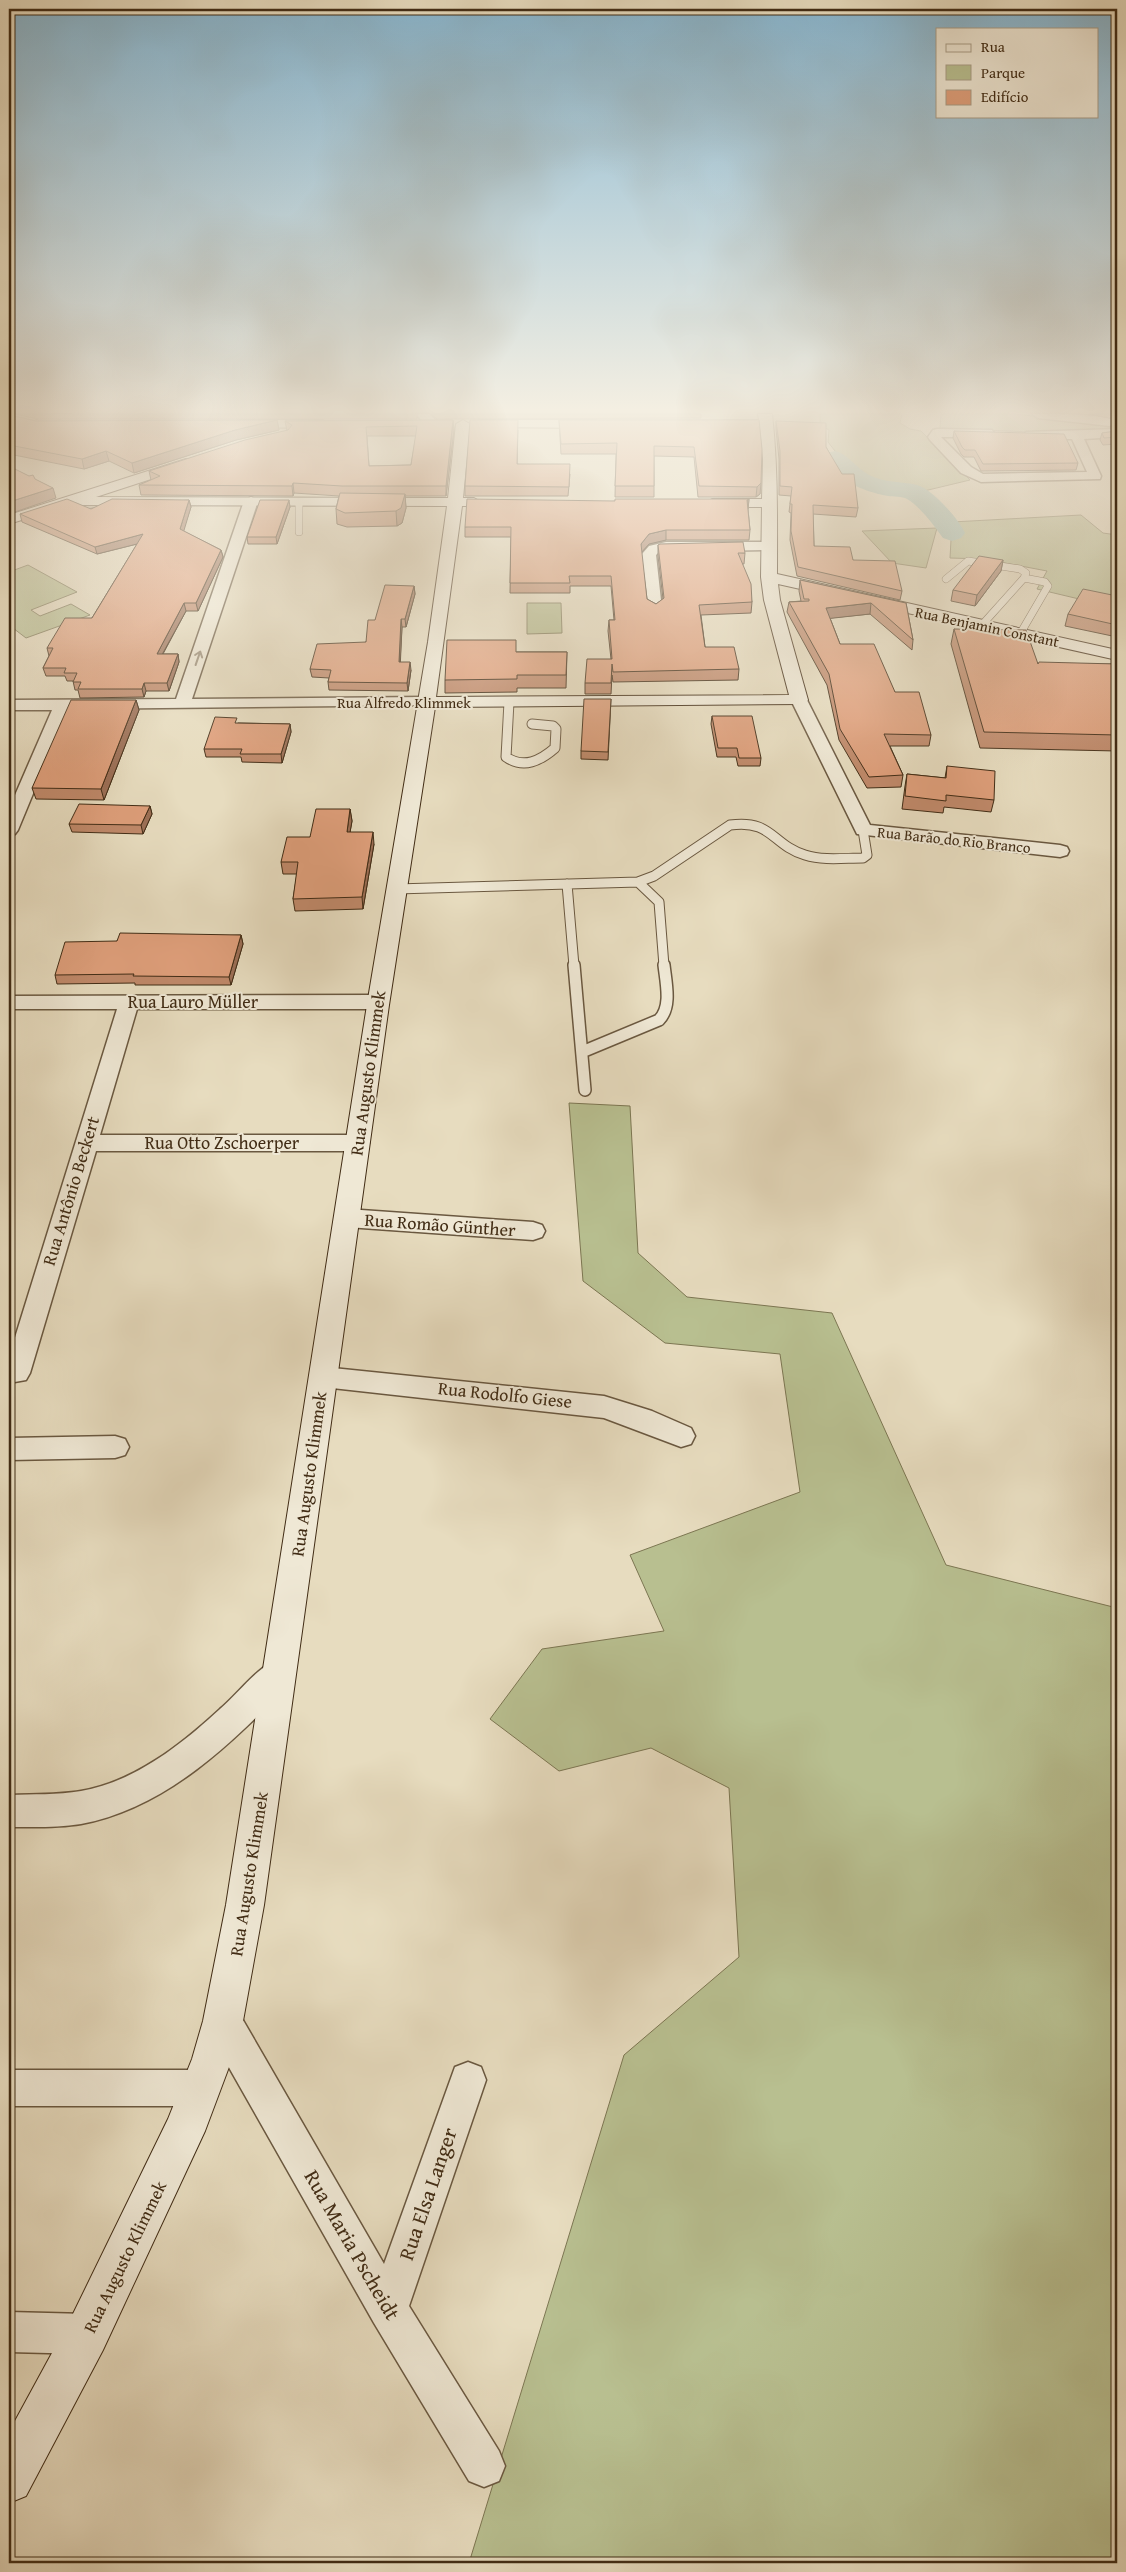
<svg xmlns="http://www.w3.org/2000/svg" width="1126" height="2572" font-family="'Gentium Book Plus',serif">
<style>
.green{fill:#b8bf90;stroke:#7c7652}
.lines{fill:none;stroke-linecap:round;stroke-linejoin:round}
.river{fill:#97bcb2;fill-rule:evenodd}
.lane-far2-casing{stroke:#6a5840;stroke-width:8}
.lane-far1-casing{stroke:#6a5840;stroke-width:11}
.lane-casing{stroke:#6a5840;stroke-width:14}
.street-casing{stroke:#6a5840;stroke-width:3}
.secondary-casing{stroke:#412c15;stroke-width:2}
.lane-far2{stroke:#efe8d5;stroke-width:7}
.lane-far1{stroke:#efe8d5;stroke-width:9}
.lane{stroke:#efe8d5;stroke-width:11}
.street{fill:#efe8d5;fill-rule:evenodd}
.secondary{fill:#efe8d5;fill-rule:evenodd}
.wall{fill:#c0896a;stroke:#412c15;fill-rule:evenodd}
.shaded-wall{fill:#9c6f56;stroke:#412c15}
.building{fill:#df9f7b;stroke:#412c15;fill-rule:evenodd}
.oneway{stroke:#988a75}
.labels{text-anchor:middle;stroke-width:4;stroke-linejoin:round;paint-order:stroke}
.far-street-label{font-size:15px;fill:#412c15;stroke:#efe8d5}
.street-label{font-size:18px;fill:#412c15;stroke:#efe8d5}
.near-street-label{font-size:21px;fill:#412c15;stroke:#efe8d5}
</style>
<rect width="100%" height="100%" fill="#e7dcbf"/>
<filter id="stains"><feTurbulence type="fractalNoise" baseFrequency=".004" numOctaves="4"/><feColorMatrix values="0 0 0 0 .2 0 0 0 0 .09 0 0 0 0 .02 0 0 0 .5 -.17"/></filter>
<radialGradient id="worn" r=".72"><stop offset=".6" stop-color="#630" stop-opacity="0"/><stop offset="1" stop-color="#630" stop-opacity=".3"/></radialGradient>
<path class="green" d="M820,414H902L900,423L910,429L921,431L970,480L924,491L913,487H894L863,476L835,451L828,442L829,430L820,425Z
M941,414H1014L1117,425V430L1074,434L940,428Z
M1081,515L1103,533L1117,535V608L1037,589L1047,571L984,559L950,558L952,522Z
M937,528L926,568L892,563L862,531Z
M28,565L77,592L31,610L40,616L71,604L90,615L26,638L9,625V572Z
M527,603H561L562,633L527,634Z
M569,1103L630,1106L638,1253L687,1297L832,1313L946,1565L1117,1608V2563H469L624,2055L739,1957L729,1788L651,1748L559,1771L490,1719L542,1649L664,1631L630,1555L800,1492L780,1354L665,1343L583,1281Z"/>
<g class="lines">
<path class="river" d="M835,451C848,454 856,468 869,475C885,483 901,481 917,485C932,489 959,519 965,533L961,538L952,541L943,538C933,525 922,508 907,499C902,496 893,497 888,496C861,491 839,481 823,458L827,453Z"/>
<defs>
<path id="lane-far2" d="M299,502V532
M946,579L968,561L1020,569L1026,573L1024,578
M981,626L1024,578L1045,582L1048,586L1020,634"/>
<path id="lane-far1" d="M509,702L506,757C524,769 540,761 555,748L556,729L553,726L532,724
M638,882L659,902L664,966
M567,884L574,966
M396,889L638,882L654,876L730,825C772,819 772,845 805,855C824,861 844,858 863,858L867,855L863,830"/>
<path id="lane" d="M574,965L585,1090
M582,1052L659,1020C672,1007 666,983 664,965"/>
<path id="street" d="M415,414H429L440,424L438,427H430Z
M1032,414C1047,414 1107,413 1116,422L1110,426L1038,418Z
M937,429L992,430L994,433L988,437H941L971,467L983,474L1087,472L1072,439H1030L1024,435L1026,432L1117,429V437L1084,439L1101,476L1100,479L981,482L961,473L930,440L928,437L933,430Z
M251,497L258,501L192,699L427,697L435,702L433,705L68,709L18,830L15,834L9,835V809L52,710H9V700L176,699L244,501Z
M666,542H769L776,546L769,550L659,552L656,555L662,609L655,613L648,609L642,554L649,546Z
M799,695L807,700L870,825L1060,845L1067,847L1069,851L1067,855L1060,857L857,834L791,700Z
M378,995L385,997L388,1002L385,1007L378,1009H137L100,1135H358L366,1137L369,1143L366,1149L358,1151H96L30,1373L26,1380L9,1383V1357L117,1009H9V996Z
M347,1209L533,1222L542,1225L545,1231L542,1237L533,1240L347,1227L339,1224L335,1218L339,1212Z
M323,1367L604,1396L652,1411L691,1428L695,1436L691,1444L681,1447L604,1418L323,1387L314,1384L310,1377L314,1370Z
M115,1436L125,1439L129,1447L125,1455L115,1458L9,1460V1438Z
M280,1658L291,1662L295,1672L291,1682C233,1742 167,1808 81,1824C58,1828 33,1827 9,1827V1795C33,1794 57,1795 81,1791C134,1782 181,1745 220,1709C239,1693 257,1667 280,1658Z
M223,2003L236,2008L384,2264L455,2067L468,2062L481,2067L486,2080L409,2306L499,2451L505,2466L499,2481L484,2487L469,2481L374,2323L210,2034L205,2021L210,2008Z
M9,2070H201L214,2075L219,2088L214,2101L201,2106H9Z
M9,2312L87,2314L101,2320L107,2334L101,2348L87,2354L9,2352Z"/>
<path id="secondary" d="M52,414H71L9,440V431Z
M758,414H772C778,466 777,520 777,574L1117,650V660L778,584L780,600L808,700L805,704L435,707L389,1005L264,1905L243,2021L232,2059L205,2131L103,2350L26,2496L9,2503V2432L71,2318L168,2119L192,2059L203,2021L226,1905L367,1005L428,642L447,506L69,505L9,524V515L186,459L191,460L193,463L191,466L96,497L448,498L456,424L463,420L470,424L463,498H474L481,502L474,506H462L436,697L789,695L764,600L761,577L762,507H712L705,503L712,499H762L763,459L760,428H724L717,424L724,420H759Z
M241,420H323L330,424L323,428L236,427L234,424L236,421Z
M481,420H596L603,424L596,428L476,427L474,424L476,421Z"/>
</defs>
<use href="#lane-far2" class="lane-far2-casing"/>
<use href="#lane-far1" class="lane-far1-casing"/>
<use href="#lane" class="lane-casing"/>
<use href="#street" class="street-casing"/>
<use href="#secondary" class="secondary-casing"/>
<use href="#lane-far2" class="lane-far2"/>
<use href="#lane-far1" class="lane-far1"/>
<use href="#lane" class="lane"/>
<use href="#street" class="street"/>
<use href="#secondary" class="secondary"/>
</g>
<path class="wall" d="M15,414H417V419H38Z
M431,414H701V418L437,419Z
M1089,414H1115L1114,419Z
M9,415L36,421L277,420L279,430L236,440L134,473L109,461L84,469L9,454Z
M1117,418V428L1111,427L1113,420Z
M453,420L454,430L446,496H405L406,508L402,523L397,526L347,527L337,524L336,509L339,496L294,493L293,496L141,495L139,485L151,480L149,471L287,431L285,421ZM367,436H416L411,465L369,466Z
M559,420H759L760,494L756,497H698L694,457L654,456V497H615L616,454H561Z
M776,421L826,447L858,508L856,517L813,514L814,546L853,560L902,591L900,600L797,576L790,540L791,513L789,512L791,496L779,495V459L776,429Z
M518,430L517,464L570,474L568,496H465V486Z
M954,431L1078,463L1076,470L981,471L974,457H964L961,454L953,438Z
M1117,431V444L1103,445L1100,440L1102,433Z
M749,499L748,509L750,530L749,540H666L649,544L641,553L647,599L656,604L663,599L658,556V545L745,553L744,564H742L752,602L751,613L701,615L705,647L739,669L738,680L613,682L612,675L611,694H585V683L611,659L608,631L609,620H614L611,586H570V593H510L511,537H465V527L615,501Z
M189,500L191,507L183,531L221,550L223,557L198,611H186L163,654H178L179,662L169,691H146L144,697L80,698L78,690H75L73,681H67L65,676H46L43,668L49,656L47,648L92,618L137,544L97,554L22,522L20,514Z
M290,507L277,544H248L247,537Z
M1003,560L1001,571L975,606L951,601L953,590Z
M800,580L906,603L913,640L912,650L870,614L830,618L840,644L895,692L931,735L929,746H890L903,775L901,787L867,788L839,740L827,685L787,612L789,602L801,601L799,591Z
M414,586L415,594L406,627H402L400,662L411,670L408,691L329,690L328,682L329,678L312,677L310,669L366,642L375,620Z
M1117,596V637L1065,626L1068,614Z
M954,629L1038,664H1117V751L980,748L951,644Z
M517,652H567L566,688H517V692L445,693V680Z
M611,699L608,760L581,759V751Z
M136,700L139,710L104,800L36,799L32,788Z
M712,716L761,758L760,766H738L736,757H717L711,724Z
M238,723L290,724L291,732L282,763L242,762L241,757H206L204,749Z
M947,766L994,800L991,812L944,807L943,813L902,809L905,786L907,774L945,778Z
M150,806L152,814L143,834L72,832L69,824Z
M350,809L352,821L350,832L374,844L363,909L295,911L293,899L297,874H283L281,862L310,837Z
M241,935L243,944L231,985H135V983L57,984L55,975L117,941Z"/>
<path class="shaded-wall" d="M277,420L279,430L236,440L134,473L132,463L235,430Z
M453,420L454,430L446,496V486Z
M106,451L109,461L84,469L82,459Z
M293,483L294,493L293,496L292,486Z
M761,483L760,494L756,497L757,487Z
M53,488L56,498L9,514V502Z
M405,494L406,508L402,523L397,526L396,511Z
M749,499L748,509L747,500Z
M189,500L191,507L182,537L180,529Z
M289,500L290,507L277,544L276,537Z
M666,530V540L649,544L640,554L641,544L649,534Z
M143,534L145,542L97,554L95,547Z
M221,550L223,557L198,611L196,603Z
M1003,560L1001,571L975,606L977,595Z
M414,586L415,594L406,627L405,619Z
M184,603L186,611L158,662L157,654Z
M871,603L870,614L825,619L826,608Z
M401,619L402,627L400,670L399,662Z
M178,654L179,662L169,691L167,683Z
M410,662L411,670L408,691L407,683Z
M144,683L146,691L144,697L142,689Z
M136,700L139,710L104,800L101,789Z
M290,724L291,732L282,763L281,754Z
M150,806L152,814L143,834L141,825Z
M350,809L352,821L348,844L347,832Z
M373,832L374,844L363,909L362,897Z
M241,935L243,944L231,985L229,977Z"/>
<path class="building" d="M9,415L36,421L277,420L235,430L132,463L106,451L82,459L9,445Z
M453,420L446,486H342L293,483L292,486L139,485L160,476L149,471L245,440L288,430L292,425L285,421ZM417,426L411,465L369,466L366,427Z
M470,420H518L517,464H570L569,487L465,486Z
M559,420H759L762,449L761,483L757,487L699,486L694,447L654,446V486H615L617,443L561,444Z
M776,421L826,423V447L842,474H854L858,508L813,505L814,546L850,547L853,560L895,561L902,591L798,567L791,531L792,504H790L792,487L780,486V451Z
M954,431L1064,434L1078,463L983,464L975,450H965L962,447Z
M1117,431V437L1104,438L1102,433Z
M9,466L29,476L33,475L35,479L53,488L9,502Z
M340,493L405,494L401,508L396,511L345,513L336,509Z
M67,499L91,509L112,499L189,500L180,529L221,550L196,603H184L157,654H178L167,683H144L142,689H78L81,682H73L77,673H64L66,668H43L53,648H47L65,618H92L143,534L95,547L20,514Z
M467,499L615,501V499H749L747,500L750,530H666L649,534L641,544L647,599L656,604L664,598L658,545L660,544L743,542L745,553H738L751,584L752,602L699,605L705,647H734L739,669L613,672L612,664L611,683H585L587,659H612L609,620H615L611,576H569L570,583H510L511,527H465Z
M260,500H289L276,537H247Z
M979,556L1003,560L977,595L953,590Z
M800,580L906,603L913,640L871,603L826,608L840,644H874L895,692H919L931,735L884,734L903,775L869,777L840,729L829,674L789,602L809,601V599H804Z
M385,585L414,586L405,619H401L399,662H410L407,683L328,682L331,670L310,669L317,644L366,642L368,620H375Z
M1083,589L1117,596V625L1068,614Z
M954,629L1026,630L1038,664L1039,662L1117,664V735L984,732Z
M447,640H516V652H567L566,675H517V679L445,680Z
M584,699H611L608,752L581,751Z
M71,700H136L101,789L32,788Z
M712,716H752L761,758H739L737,748H718Z
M215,717L237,718L235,723L290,724L281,754H240L242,749H204Z
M947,766L995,771L994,800L946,795V801L905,796L907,774L946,778Z
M79,804L150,806L141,825L69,824Z
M316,809H350L347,832H373L362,897L293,899L298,862H281L287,837H310Z
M120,933L241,935L229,977L133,976L134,974L55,975L65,942L117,941Z"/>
<defs><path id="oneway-shaft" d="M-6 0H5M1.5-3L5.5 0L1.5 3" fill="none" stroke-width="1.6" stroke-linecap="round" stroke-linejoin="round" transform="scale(1.25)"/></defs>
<use class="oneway" href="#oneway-shaft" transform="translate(198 658) rotate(-71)"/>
<linearGradient id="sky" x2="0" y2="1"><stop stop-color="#87b7d2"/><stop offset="0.53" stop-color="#f4efe2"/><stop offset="1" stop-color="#f4efe2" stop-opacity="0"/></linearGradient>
<rect width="1126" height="774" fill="url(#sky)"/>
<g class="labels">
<g class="far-street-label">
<text transform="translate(987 627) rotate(12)" y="5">Rua Benjamin Constant</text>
<text x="404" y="708">Rua Alfredo Klimmek</text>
<text transform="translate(954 840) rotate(6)" y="5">Rua Barão do Rio Branco</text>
</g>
<g class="street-label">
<text x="193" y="1008">Rua Lauro Müller</text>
<text transform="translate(368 1073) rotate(-82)" y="6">Rua Augusto Klimmek</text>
<text x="222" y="1149">Rua Otto Zschoerper</text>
<text transform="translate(71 1191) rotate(-73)" y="6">Rua Antônio Beckert</text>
<text transform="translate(440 1225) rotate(4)" y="6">Rua Romão Günther</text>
<text transform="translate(505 1395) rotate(6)" y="6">Rua Rodolfo Giese</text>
<text transform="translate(309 1474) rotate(-82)" y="6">Rua Augusto Klimmek</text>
<text transform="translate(249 1874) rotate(-81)" y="6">Rua Augusto Klimmek</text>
<text transform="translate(125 2257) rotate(-64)" y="6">Rua Augusto Klimmek</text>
</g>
<g class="near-street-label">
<text transform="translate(428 2194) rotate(-71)" y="7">Rua Elsa Langer</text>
<text transform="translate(352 2245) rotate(60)" y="7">Rua Maria Pscheidt</text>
</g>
</g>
<rect width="1126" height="2572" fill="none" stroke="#e7dcbf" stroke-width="30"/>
<rect x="10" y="10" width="1106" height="2552" fill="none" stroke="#412c15" stroke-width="2.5"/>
<rect x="15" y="15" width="1096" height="2542" fill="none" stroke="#412c15"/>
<rect x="936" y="28" width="162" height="90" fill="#efe8d5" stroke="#a99d88"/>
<rect x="946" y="44" width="25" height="8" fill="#efe8d5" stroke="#a99d88"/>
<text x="981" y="52" font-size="15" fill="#412c15">Rua</text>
<rect x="946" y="65" width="25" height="15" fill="#b8bf90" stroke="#a99d88"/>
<text x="981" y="78" font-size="15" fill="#412c15">Parque</text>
<rect x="946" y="90" width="25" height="15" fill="#df9f7b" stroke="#a99d88"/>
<text x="981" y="102" font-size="15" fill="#412c15">Edifício</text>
<rect width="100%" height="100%" filter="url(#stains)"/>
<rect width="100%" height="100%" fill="url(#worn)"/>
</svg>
